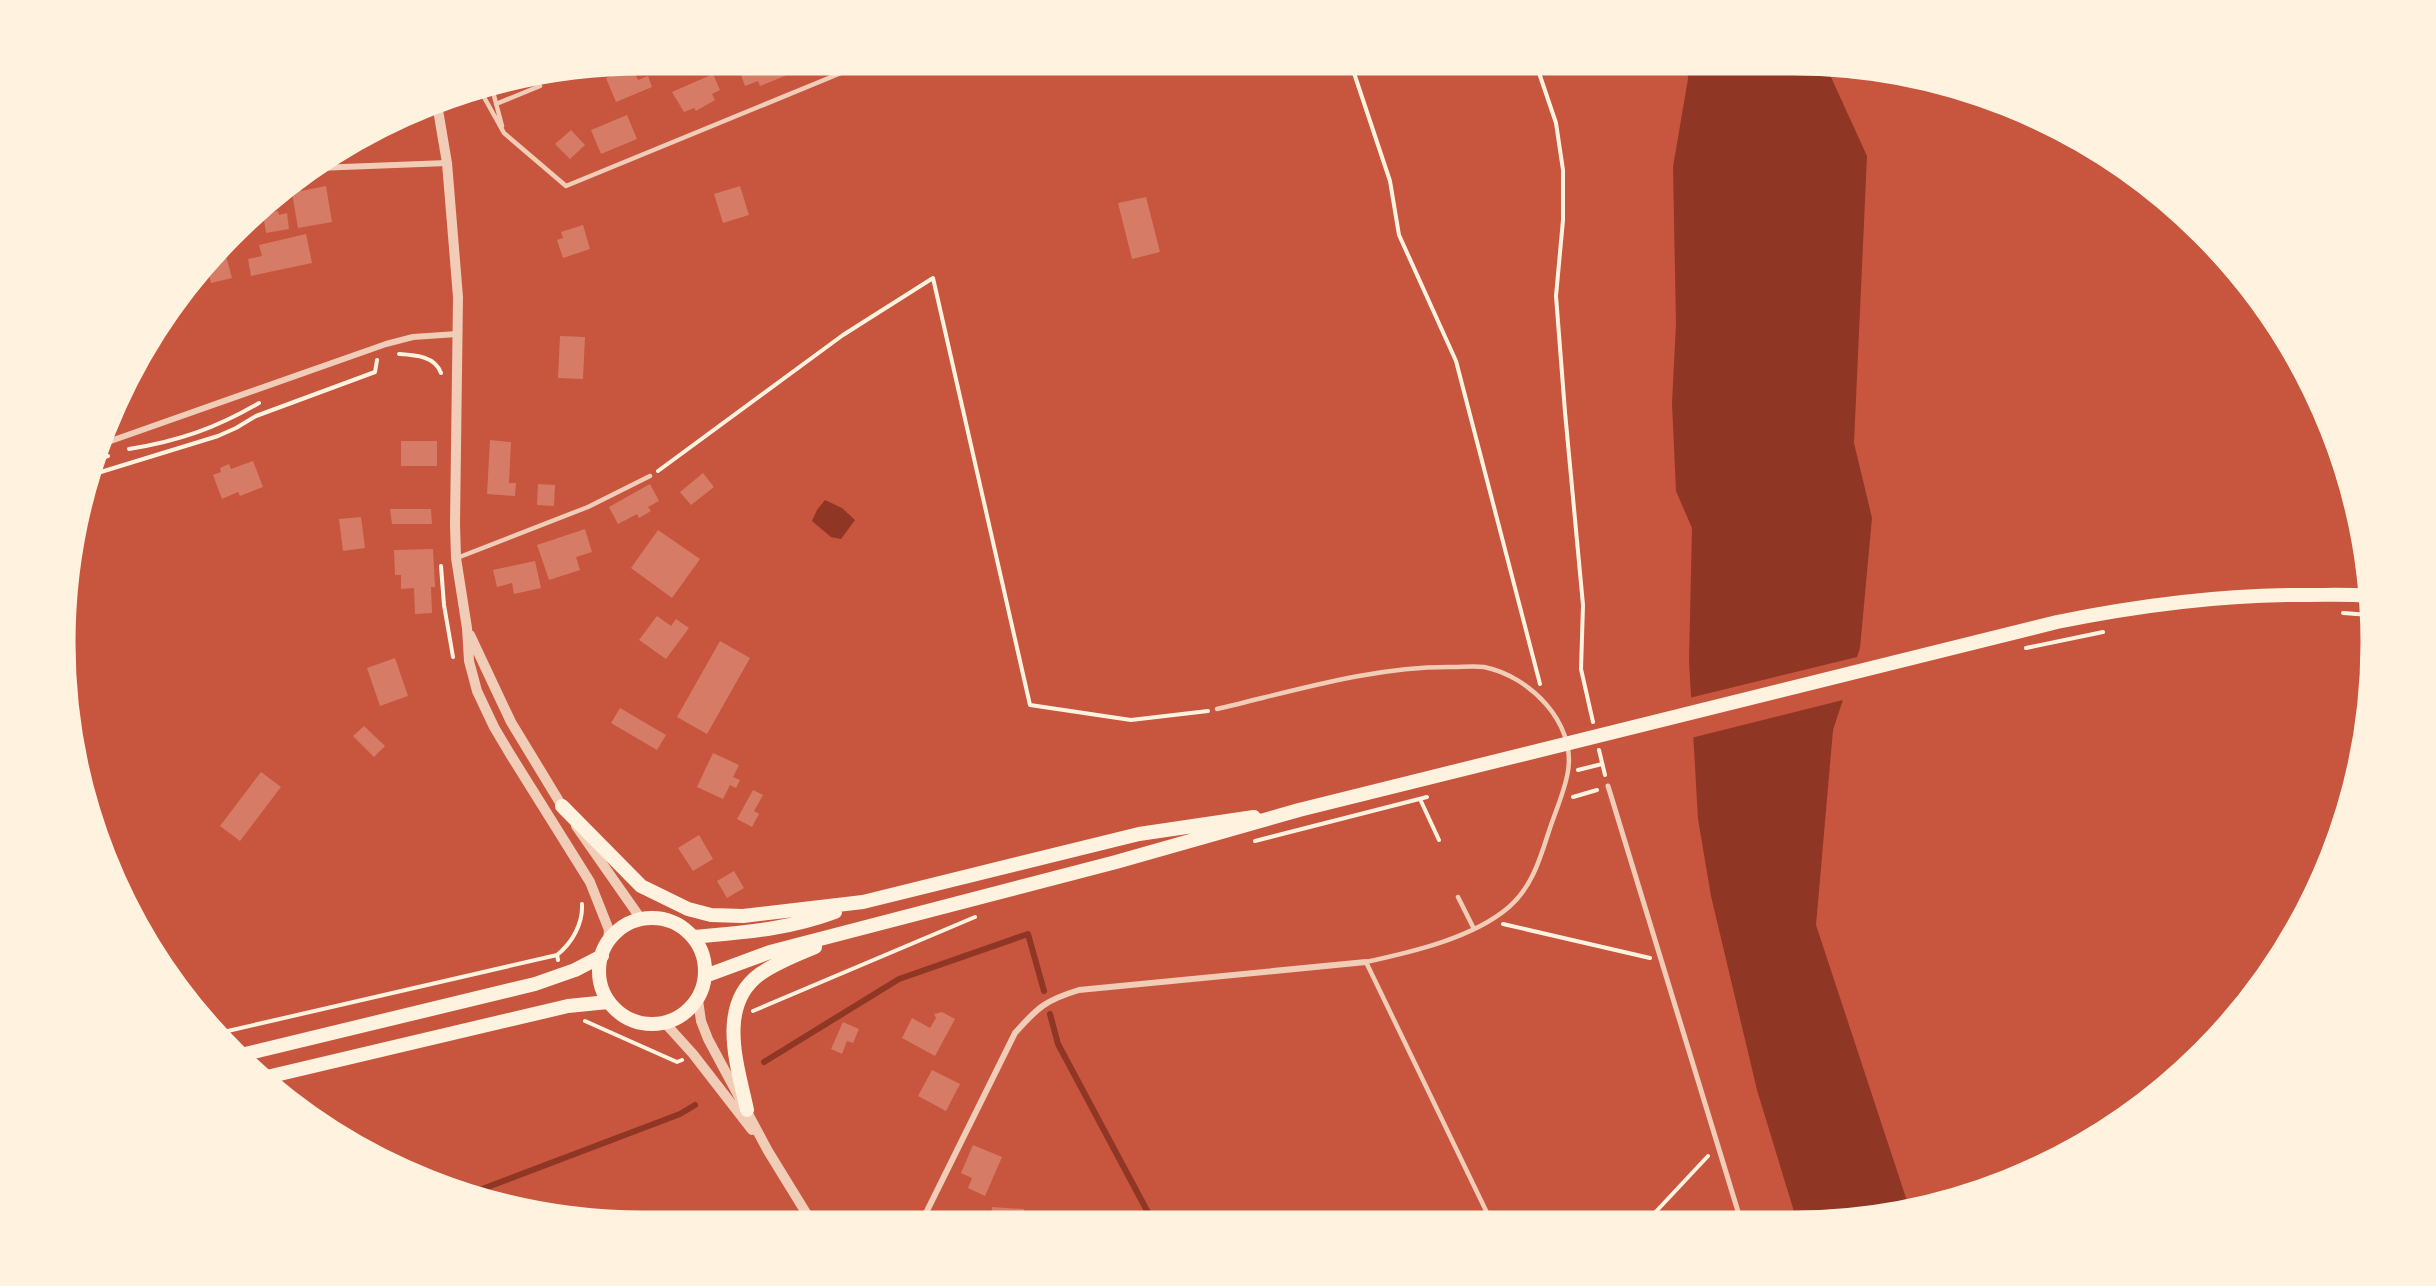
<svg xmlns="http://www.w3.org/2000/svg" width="2436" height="1286" font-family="Inter,sans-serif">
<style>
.water{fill:#8f3625}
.pier{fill:#c8553d}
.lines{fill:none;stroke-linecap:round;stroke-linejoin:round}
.stream{stroke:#8f3625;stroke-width:6}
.building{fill:#d67c66}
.path{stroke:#fff3e0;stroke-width:4}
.service{stroke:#f1ccb7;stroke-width:4.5}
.pedestrian{stroke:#f1ccb7;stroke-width:5}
.minor{stroke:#f1ccb7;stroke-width:6}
.tertiary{stroke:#f1ccb7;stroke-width:10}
.primary{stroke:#fff3e0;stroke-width:14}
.rim{fill:none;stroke:#fff3e0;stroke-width:3}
</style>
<rect width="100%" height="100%" fill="#c8553d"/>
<path class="water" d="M1687,64H1825L1867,156L1854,443L1872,518L1860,648L1833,730L1816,925L1909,1207L1869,1218H1796L1757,1090L1711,896L1698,819L1689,661L1692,528L1676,491L1672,403L1676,324L1673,167L1688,79Z
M825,500L842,508L855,520L841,539L831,537L812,521L817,510Z"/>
<path class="pier" d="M1861,656L1847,699L1691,738L1689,698Z"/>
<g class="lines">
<path class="stream" d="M1050,1014L1058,1044L1152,1220
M764,1062L899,979L1028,934L1044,991
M469,1194L680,1114L695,1105"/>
</g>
<path class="building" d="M747,63H788L792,73L760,86L758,81L745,86L738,67Z
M632,67L638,80L648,76L652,87L616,102L606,78Z
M713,74L720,90L712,94L715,100L696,111L694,108L684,112L672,92Z
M627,115L637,139L601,154L591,130Z
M571,130L585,145L570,159L555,144Z
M300,185L301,191L326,186L332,222L298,228L291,187Z
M740,186L749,215L723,223L714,194Z
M1146,197L1160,252L1132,259L1118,203Z
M278,211L279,215L287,213L289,229L266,233L263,214Z
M583,225L590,249L563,258L557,240L563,238L561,232Z
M306,234L312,263L251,276L248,259L262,256L259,245Z
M225,252L232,278L211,283L208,270Z
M560,336L585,337L583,379L558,378Z
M490,440L511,442L509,483H516L515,496L487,494Z
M401,441H437V466H401Z
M253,461L263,487L240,496L238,492L222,499L213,475L221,472L220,468L229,464L231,469Z
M703,473L714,487L691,505L680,492Z
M538,484L555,485L554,506L537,505Z
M650,484L659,501L648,507L651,511L639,518L637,514L618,524L609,507Z
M390,509H431L432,524H392Z
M361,517L365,548L343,551L339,519Z
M585,529L592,552L576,557L580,570L549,580L537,545Z
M658,530L700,559L672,598L631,568Z
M433,549L435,587H431L432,613L415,614L414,588L401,589V575H395L394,550Z
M535,561L541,588L514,594L512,583L497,587L493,570Z
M657,616L671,626L676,619L689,628L666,659L639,640Z
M720,641L750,658L707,734L677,717Z
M395,658L408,696L380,706L367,668Z
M620,708L666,735L657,750L611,723Z
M364,726L385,746L374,757L353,736Z
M713,753L739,765L733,777L740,780L736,788L730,785L723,799L697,787Z
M261,772L281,787L240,841L220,826Z
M753,790L763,795L754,811L759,814L752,827L737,819Z
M699,835L713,859L693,871L678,848Z
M734,871L744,888L727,898L717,881Z
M942,1012L955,1019L935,1056L902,1038L912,1018L930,1028L936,1018L934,1014Z
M843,1022L859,1029L853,1043L847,1041L842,1054L831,1049Z
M932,1070L960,1084L946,1111L918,1096Z
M973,1145L1002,1157L985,1196L968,1188L972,1178L961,1173Z
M992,1207L1024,1209V1221H991Z"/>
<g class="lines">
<path class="path" d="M1351,64L1390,181L1399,235L1456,361L1540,684
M1536,64L1556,123L1563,170V220L1556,296L1565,412L1583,605L1581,669L1593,722
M399,354C415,355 435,356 441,373
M129,449C179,441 216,428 259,403
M98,459L108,456
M658,471L843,335L933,278L1030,705L1131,720L1208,711
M91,475L218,436L236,428L256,416L375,372L377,360
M441,566L444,605L453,657
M2343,613L2370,615
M2026,648L2103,632
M1599,750L1605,775
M1578,770L1602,764
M1573,797L1597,790
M1420,799L1439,840
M1255,841L1427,797
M1503,924L1650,958
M558,960L557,955C572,943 583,924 582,904
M753,1011L975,917
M585,1021L677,1062L682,1060
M219,1033L557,955
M1649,1219L1708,1156"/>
<path class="service" d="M492,88L502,126
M480,90L504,133L566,186L841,73
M496,104L540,86
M457,558L588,507L650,476
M1217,709C1294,691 1373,666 1453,667C1463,667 1474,666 1484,667C1529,676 1576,722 1568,771C1565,791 1555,812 1549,831C1540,859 1532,887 1509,907C1473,938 1412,952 1366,962L1490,1219
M1458,897L1474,929"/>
<path class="pedestrian" d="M1608,786L1740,1218"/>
<path class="minor" d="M317,168L447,163
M105,443L386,344L413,337L457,334
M922,1221L1015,1033C1038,1007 1046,1000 1079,990L1366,962"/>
<path class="tertiary" d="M437,104L447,163L458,297L455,524L456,558L467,628L469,661L477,691L494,727L510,754L590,882L609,930L608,942
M470,635L511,722L565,811
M576,826L641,919
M698,1000L701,1021L708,1039L768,1151L811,1221
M665,1023L693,1054L752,1130"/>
<path class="primary" d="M562,806L641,886L688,909L711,915L743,916L863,902L1139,834L1254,817
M599 971a53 53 0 1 1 106 0a53 53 0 1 1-106 0Z
M693,937C745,932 786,930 835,912
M705,976L770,952L1116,862L1299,810L2057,622C2141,605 2224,594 2309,595C2329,595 2349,594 2369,596
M237,1056L535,984L575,970L602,956
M267,1077L568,1006L608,1002
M747,1110C738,1067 716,1006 760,974C777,962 796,955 815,947"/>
</g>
<path d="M0 0H2436V1286H0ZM643 74H1793A569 569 0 0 1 2362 643V643A569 569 0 0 1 1793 1212H643A569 569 0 0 1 74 643V643A569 569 0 0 1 643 74Z" fill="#fff3e0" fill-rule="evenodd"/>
<path class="rim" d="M643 74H1793A569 569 0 0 1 2362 643V643A569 569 0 0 1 1793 1212H643A569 569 0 0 1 74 643V643A569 569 0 0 1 643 74Z"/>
</svg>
